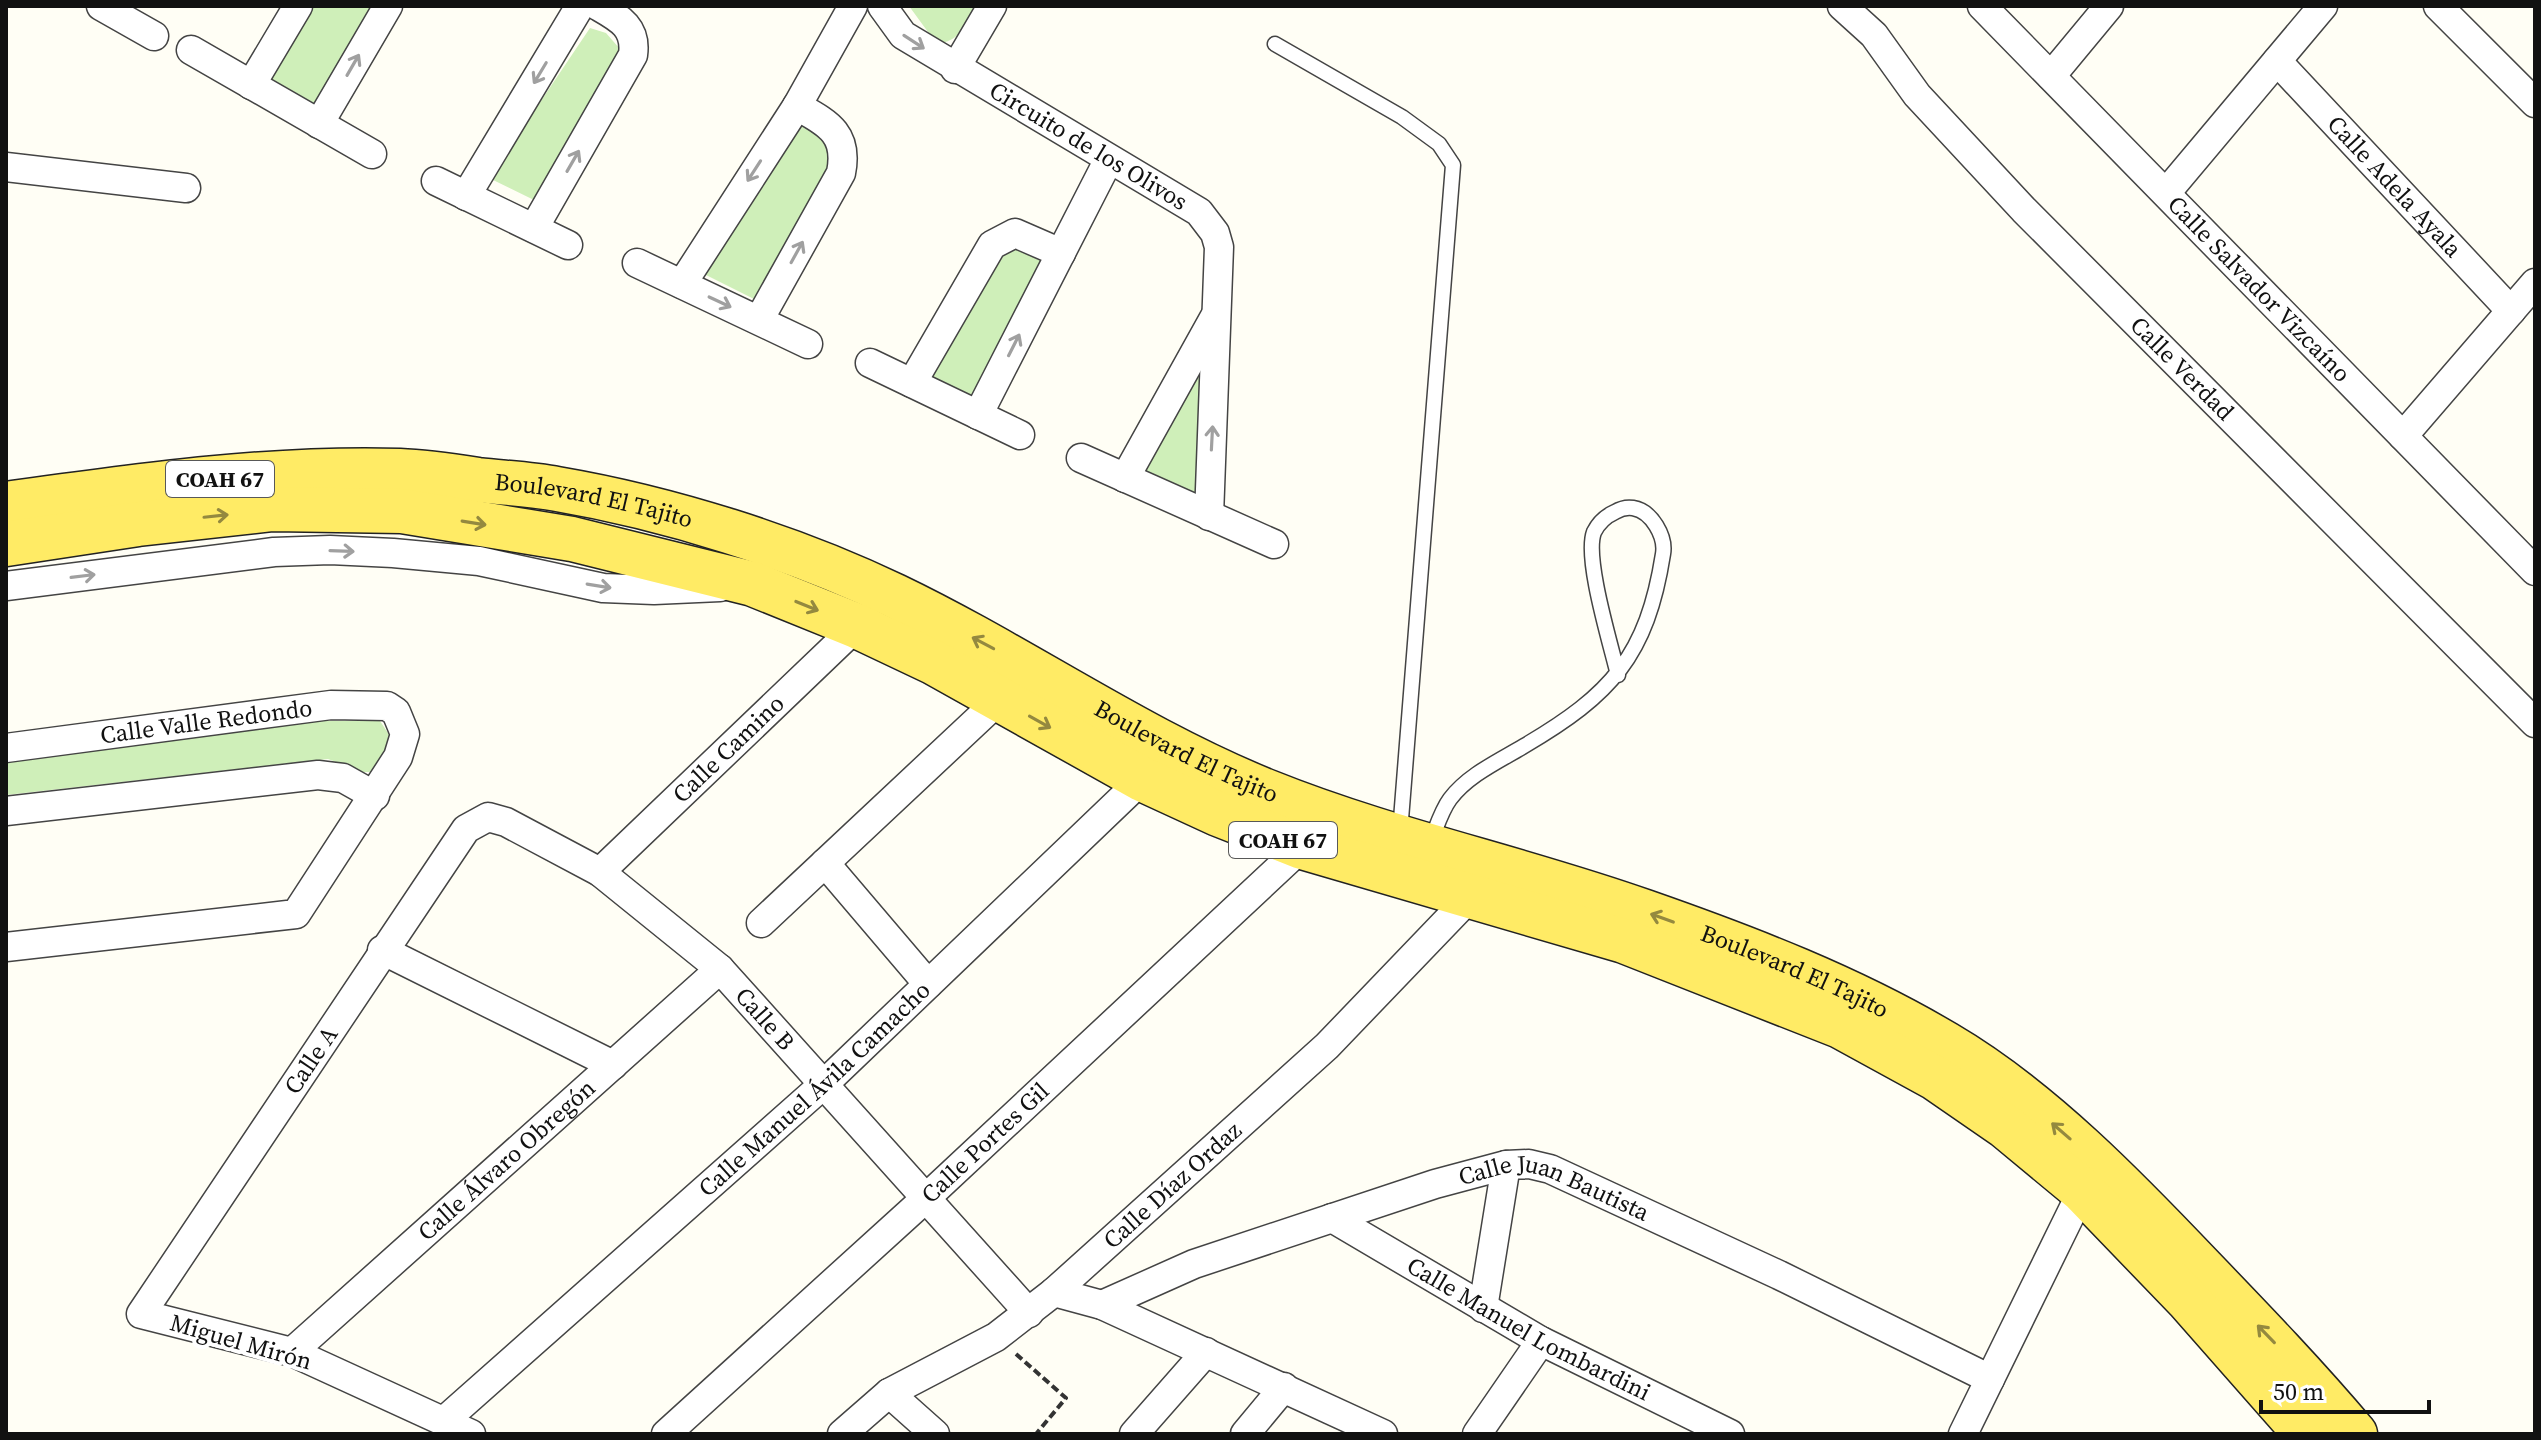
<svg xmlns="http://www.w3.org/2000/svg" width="2541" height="1440" font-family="'Source Serif 4',serif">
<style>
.green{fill:#cfefb9}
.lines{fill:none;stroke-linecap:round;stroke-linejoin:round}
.service-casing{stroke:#444;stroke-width:17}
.minor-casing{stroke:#444;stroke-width:31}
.primary-casing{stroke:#222;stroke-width:47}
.path{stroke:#333;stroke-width:4;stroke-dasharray:8 4;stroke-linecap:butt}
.service{stroke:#fff;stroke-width:14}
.minor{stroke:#fff;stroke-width:28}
.primary{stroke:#ffeb65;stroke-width:44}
.oneway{stroke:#a0a0a0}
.oneway2{stroke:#94893f}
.labels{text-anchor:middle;stroke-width:8;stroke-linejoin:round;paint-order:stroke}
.shield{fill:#fff;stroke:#585858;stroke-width:2}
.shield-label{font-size:22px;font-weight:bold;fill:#111}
.street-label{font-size:24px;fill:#111;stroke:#fff}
</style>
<rect width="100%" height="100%" fill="#fffef5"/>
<path class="green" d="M307,6H382L322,115L263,79Z
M909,6H976C967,22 961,40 941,43L928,32Z
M590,28L606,33L620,49L536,201L489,178Z
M799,114L827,130L833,165L760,302L700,272Z
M1011,245L1043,262L973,404L921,380L997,253Z
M1209,337L1205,499L1137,467Z
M320,721H380L390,736L391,751L372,772H363L328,759L6,795V751Z"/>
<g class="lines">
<defs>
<path id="service" d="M1275,44L1402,117L1439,144L1453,165L1400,832
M1430,843C1436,829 1441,811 1450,799C1468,775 1499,761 1524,746C1611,695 1647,656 1663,554C1666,537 1652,511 1633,508C1627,507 1620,509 1615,512C1606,516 1599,522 1594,532C1584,558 1611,645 1618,675"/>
<g id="minor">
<path d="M101,6L154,36"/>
<path id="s1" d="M882,6L903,35L1199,212L1215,233L1219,247L1209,516"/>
<path id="s2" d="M1842,6L1874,35L1917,95L2024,210L2535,723"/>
<path id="s3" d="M1982,6L2535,571"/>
<path d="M2438,6L2535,103"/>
<path d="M191,50L372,154"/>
<path id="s4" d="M2277,61L2511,311"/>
<path d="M955,69L992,6"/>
<path d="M2051,76L2109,6"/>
<path d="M251,85L298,6"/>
<path d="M319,124L388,6"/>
<path d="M6,167L186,188"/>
<path d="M436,181L568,245"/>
<path d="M2166,193L2323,6"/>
<path d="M466,196L580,6"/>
<path d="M534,228L633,55C637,27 619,18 598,6"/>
<path d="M637,263L808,344"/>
<path d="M682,284L797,106L853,6"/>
<path d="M759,320L841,173C849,133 827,123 797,106"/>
<path d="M870,363L1020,435"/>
<path d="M912,383L992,245L1015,233L1061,253"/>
<path d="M978,415L1109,159"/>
<path d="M2403,436L2535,283"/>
<path d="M1081,458L1274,544"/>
<path d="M1125,478L1214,318"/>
<path d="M6,586L274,552L330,550L393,553L479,561L603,588L654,590L720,587"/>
<path id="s5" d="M6,748L331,705L387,706L396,712L405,734L398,757L296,914L6,947"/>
<path d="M6,811L318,775L343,778L375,796"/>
<path d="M825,863L928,984"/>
<path id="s6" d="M600,872L857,626"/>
<path d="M761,923L1000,699"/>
<path d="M382,950L613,1065"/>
<path id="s7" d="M1332,1218L1541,1341L1730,1434"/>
<path d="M1054,1292L1102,1305L1383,1434"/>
<path id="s8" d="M1102,1305L1194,1264L1435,1184L1506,1165L1529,1164L1550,1169L1779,1275L1990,1379"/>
<path d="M1483,1308L1506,1165"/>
<path id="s9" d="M292,1352L720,969"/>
<path d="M889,1393L935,1434"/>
<path id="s10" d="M445,1420L824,1084L1154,768"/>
<path id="s11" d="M471,1434L292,1352L141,1314L466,829L488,817L506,822L600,872L720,969L1029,1313"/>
<path id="s12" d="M666,1434L926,1198L1302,847"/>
<path id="s13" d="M842,1434L889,1393L996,1337L1054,1292L1327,1046L1472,895"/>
<path d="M1134,1434L1206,1352"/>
<path d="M1245,1434L1284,1387"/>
<path d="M1477,1434L1541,1341"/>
<path d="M1963,1434L2089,1177"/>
</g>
<g id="primary">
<path id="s14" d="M6,504C136,486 268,467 400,471C426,472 452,476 478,480C504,483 531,484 557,489C668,508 793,547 895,596C1022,657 1138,740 1268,792C1390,841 1521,868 1645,912C1748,948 1852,988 1946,1044C2040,1099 2128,1190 2203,1269C2255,1323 2307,1377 2355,1434"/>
<path d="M6,544L138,524L273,509L402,511L572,539L753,584L857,626L933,662L1142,779L1218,814L1302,847L1624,941L1840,1026L1935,1078L2006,1127L2082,1190L2188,1300L2306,1434"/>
</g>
</defs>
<use href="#service" class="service-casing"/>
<use href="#minor" class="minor-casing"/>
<use href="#primary" class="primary-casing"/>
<path class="path" d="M1016,1354L1066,1398L1036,1434"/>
<use href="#service" class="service"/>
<use href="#minor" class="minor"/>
<use href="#primary" class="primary"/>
</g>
<defs><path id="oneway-shaft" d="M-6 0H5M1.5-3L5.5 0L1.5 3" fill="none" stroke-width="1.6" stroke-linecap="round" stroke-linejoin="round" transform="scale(2)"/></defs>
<g class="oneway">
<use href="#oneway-shaft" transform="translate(914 42) rotate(33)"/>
<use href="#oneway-shaft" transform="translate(353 65) rotate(-60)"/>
<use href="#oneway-shaft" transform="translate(540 73) rotate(121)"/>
<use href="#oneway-shaft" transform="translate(573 161) rotate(-60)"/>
<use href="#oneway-shaft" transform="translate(754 171) rotate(123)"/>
<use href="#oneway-shaft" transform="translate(797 252) rotate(-61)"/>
<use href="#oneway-shaft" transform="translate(720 302) rotate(25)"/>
<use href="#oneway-shaft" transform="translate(1014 345) rotate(-63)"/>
<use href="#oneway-shaft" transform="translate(1212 438) rotate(-87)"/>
<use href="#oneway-shaft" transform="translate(342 551) rotate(2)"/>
<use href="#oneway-shaft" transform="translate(83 576) rotate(-7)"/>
<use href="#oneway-shaft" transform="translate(599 586) rotate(9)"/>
</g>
<g class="oneway2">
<use href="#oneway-shaft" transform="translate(216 516) rotate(-6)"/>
<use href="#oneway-shaft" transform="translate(474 523) rotate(9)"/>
<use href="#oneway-shaft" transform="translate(807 606) rotate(22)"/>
<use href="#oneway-shaft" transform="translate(983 643) rotate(-152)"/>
<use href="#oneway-shaft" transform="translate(1040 722) rotate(29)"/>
<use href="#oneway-shaft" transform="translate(1662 918) rotate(-160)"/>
<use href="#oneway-shaft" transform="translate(2061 1131) rotate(-139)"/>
<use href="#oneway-shaft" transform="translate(2266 1334) rotate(-134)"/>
</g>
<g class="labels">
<g class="shield">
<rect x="166" y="461" width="108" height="36" rx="6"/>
<rect x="1229" y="822" width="108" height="36" rx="6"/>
</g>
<g class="shield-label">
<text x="220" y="487">COAH 67</text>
<text x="1283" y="848">COAH 67</text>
</g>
<g class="street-label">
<text dy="8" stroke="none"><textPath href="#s1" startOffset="252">Circuito de los Olivos</textPath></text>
<text dy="8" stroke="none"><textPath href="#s4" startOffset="172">Calle Adela Ayala</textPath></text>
<text dy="8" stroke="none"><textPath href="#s3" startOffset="396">Calle Salvador Vizcaíno</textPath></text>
<text dy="8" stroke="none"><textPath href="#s2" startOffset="498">Calle Verdad</textPath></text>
<text dy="8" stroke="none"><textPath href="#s14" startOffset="592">Boulevard El Tajito</textPath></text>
<text dy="8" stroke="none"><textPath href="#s5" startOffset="202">Calle Valle Redondo</textPath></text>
<text dy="8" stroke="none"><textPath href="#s6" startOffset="178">Calle Camino</textPath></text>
<text dy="8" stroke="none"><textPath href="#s14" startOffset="1240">Boulevard El Tajito</textPath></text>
<text dy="8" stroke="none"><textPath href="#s14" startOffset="1888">Boulevard El Tajito</textPath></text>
<text dy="8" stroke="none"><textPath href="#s11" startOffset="1308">Calle B</textPath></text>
<text dy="8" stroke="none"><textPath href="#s11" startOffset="658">Calle A</textPath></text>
<text dy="8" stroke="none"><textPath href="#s10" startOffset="496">Calle Manuel Ávila Camacho</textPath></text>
<text dy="8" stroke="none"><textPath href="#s12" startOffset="432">Calle Portes Gil</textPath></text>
<text dy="8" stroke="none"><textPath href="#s9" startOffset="288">Calle Álvaro Obregón</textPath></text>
<text dy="8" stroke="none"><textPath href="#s13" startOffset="416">Calle Díaz Ordaz</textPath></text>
<text dy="8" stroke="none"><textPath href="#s8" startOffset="480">Calle Juan Bautista</textPath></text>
<text dy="8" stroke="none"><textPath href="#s7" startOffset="226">Calle Manuel Lombardini</textPath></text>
<text transform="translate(241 1342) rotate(16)" y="8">Miguel Mirón</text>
</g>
</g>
<rect width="2541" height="1440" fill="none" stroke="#111111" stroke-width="16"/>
<path d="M2261 1400v12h168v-12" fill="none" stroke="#111111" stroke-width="4"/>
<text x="2273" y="1400" font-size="24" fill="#111111" stroke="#ffffff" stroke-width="6" paint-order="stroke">50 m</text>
</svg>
